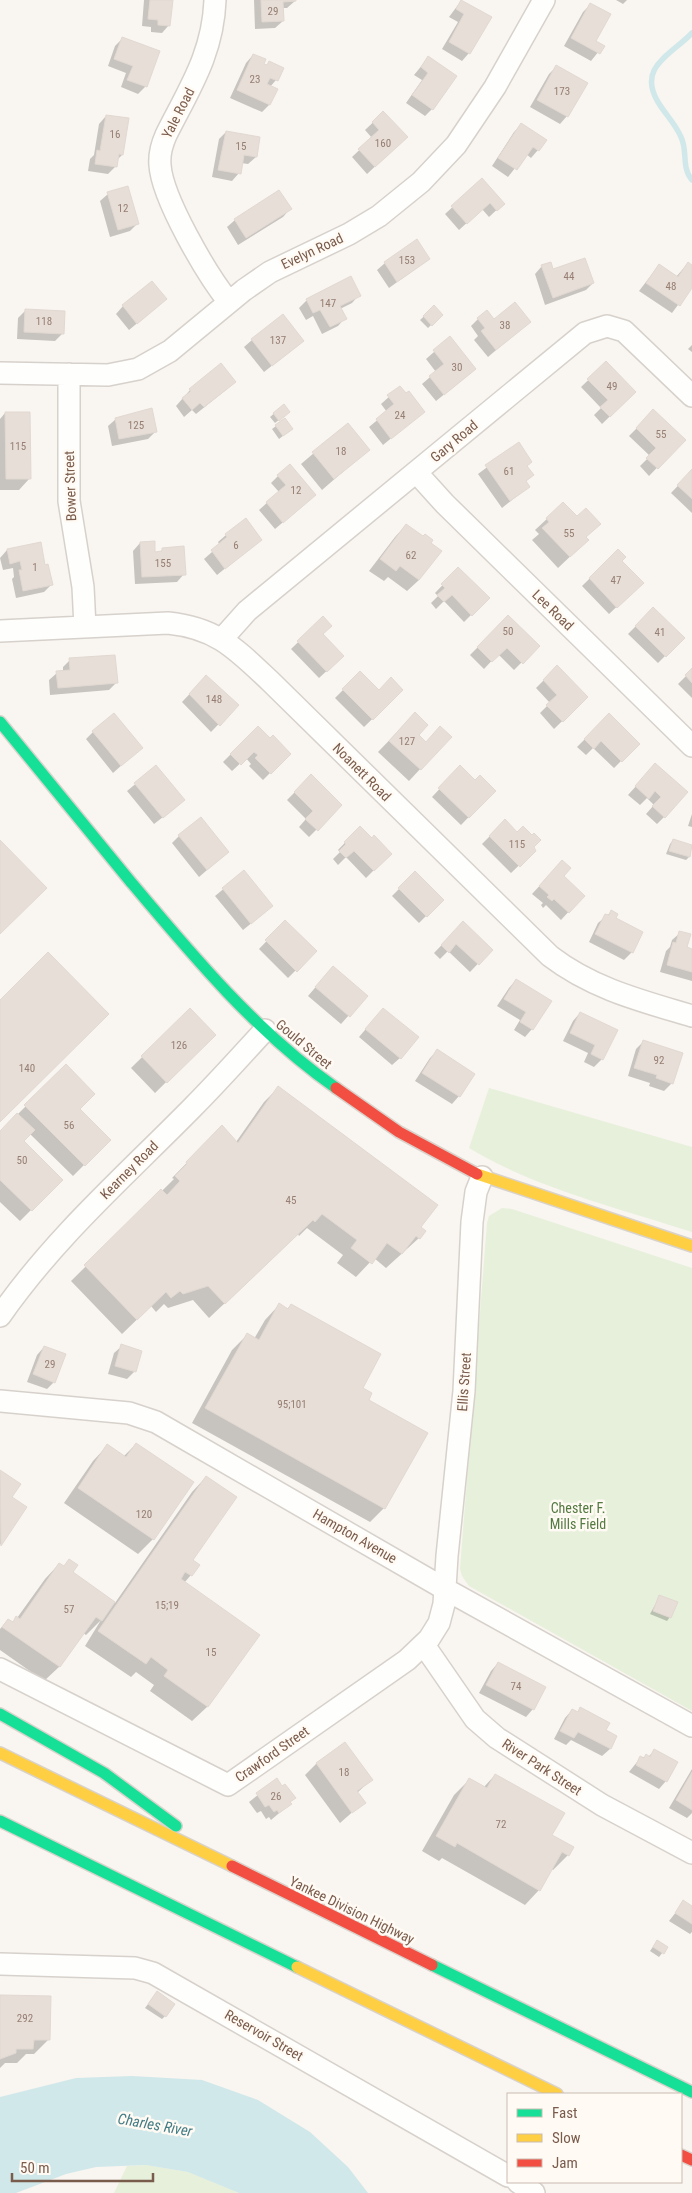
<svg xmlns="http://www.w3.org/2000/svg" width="692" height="2193" font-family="'Roboto Condensed',sans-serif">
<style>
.green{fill:#e7f0db}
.water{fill:#d0e8ea}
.shadow{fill:#0003}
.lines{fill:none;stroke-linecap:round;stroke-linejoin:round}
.stream{stroke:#d0e8ea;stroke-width:5.5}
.building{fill:#e6ded7;stroke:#e2d8d2}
.street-casing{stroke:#d7d1cb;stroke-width:24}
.fast-casing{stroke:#d9d2cb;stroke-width:14}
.slow-casing{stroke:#d9d2cb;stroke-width:14}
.jam-casing{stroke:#d9d2cb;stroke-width:14}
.street{stroke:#fefefd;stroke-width:21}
.fast{stroke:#16e098;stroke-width:11}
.slow{stroke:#ffcf43;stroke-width:11}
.jam{stroke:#f24e42;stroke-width:11}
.labels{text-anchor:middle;stroke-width:5;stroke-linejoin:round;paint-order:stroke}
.number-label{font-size:11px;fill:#977e72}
.street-label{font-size:14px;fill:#7a5c4d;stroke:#fffaf3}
.park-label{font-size:14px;fill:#537a41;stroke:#fffaf3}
.water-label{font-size:15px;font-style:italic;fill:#437c86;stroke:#fffaf3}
</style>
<rect width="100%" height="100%" fill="#f9f5f0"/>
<path class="green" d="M489,1088L692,1147V1232C619,1208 535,1188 469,1148Z
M502,1208L512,1209L692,1268V1711L469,1586L462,1576L460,1569L487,1223L489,1216Z
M146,2165L189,2172L239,2193H114L127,2166Z"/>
<path class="water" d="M132,2076L202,2080L258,2100L310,2132L348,2167L368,2193H239L188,2172L146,2165L96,2167L66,2174L16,2193H0V2097L76,2078Z"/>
<path class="shadow" d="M144,0H172L169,25L162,33L151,32V27L142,26Z
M254,0H295V1L287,8H282L283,21L275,28L255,29Z
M616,0H627L623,4Z
M461,1L490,17L469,53L462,61L442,49L458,22L449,17Z
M591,4L594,41L603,46L591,61L564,46L583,12Z
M123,38L146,86L138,94L121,87L126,73L108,66L115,46Z
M253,55L276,80L270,87L269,105L262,112L230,98L246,63Z
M428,58L432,109L425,116L406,103L422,80L414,75Z
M556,67L567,116L560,124L530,107L549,74Z
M383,113L398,145L367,174L352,157L372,138L365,130Z
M106,116L122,155L117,160L116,166L108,174L88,171L90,159L94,155L99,124Z
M521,125L538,150L531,158L526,154L508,177L492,166L514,132Z
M226,132L256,157L248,164L241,163L239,173L232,181L212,177L219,139Z
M482,180L503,204L489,217L482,209L459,230L445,214Z
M108,194L138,223L130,231L110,237L100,201Z
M290,209L283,217L238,245L227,227L235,220Z
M429,259L389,288L377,270L385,263Z
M688,263L692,266V286L672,313L639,291L659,265L676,277Z
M542,266L593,283L586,290L545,305L535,274Z
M359,295L352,303L340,309L345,318L338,326L322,334L313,316L306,320L299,308L307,300Z
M123,306H158L129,330L116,314Z
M434,307L441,315L428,328L420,320Z
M26,310L63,333L55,341L17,339L18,318Z
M478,319L494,321L529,322L488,357L474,340L478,336L471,326Z
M450,338L467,376L436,401L422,384L436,372L426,359Z
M252,340L303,341L264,372L244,347Z
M692,345V352L688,349Z
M606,363L635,392L602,424L594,415L601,408L581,387Z
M400,387L423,412L383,445L369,427L387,412L381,404Z
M227,389L196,414L192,410L184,417L176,406L190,390Z
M284,405L285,415L275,423L270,417Z
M654,411L684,440L649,476L640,466L650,456L629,436Z
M5,413L30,478L19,490H0V419Z
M116,419L155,432L148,439L112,446L108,426Z
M348,424L368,450L322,490L301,464Z
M276,426L288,432L279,439L272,429Z
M518,444L526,467L532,475L525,482L528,487L502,508L478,474Z
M692,471V513L671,493Z
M278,476L307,502L275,529L259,510L279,492L271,483Z
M563,504L576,551L558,568L532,540L539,534L535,530Z
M245,520L260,540L217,575L204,559L220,545L218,542L226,535Z
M406,525L422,538L419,580L407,591L388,577L384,581L369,571L395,537Z
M140,543L154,553H159L163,549L184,574L177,582L135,584L133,551Z
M7,550L44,566L51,585L44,592L16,598L12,579L14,577L13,568L3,570L0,558Z
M618,551L621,561L642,583L609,614L582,586Z
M458,569L488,598L464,622L444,601L436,609L431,603L438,596L435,593Z
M653,609L683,638L658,663L628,634Z
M508,617L538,646L514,670L498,654L484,669L470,655Z
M323,618L322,634L343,656L319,678L291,649Z
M70,660L116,683L109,690L50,695L49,680L57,673L63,672V667Z
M557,667L587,697L554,729L540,713L550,703L536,688Z
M692,670V698L678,684Z
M360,673L379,692L402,690L364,727L335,698Z
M199,684L237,705L211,732L182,702Z
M609,715L638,744L614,768L593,748L586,755L577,747Z
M404,725L426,743L450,737L409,781L378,752Z
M258,727L289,754L263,780L249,766L251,764L246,758L232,771L223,762Z
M93,732L141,748L113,773L86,739Z
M656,764L664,817L657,824L646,814L654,805L647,798L640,805L628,795Z
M156,767L176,807L154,824L127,791Z
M460,767L475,782L494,791L461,825L432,797Z
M311,776L341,805L309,837L299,827L306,819L287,800Z
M692,814V827L688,826Z
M505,821L517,833L532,837V848L535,850L511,873L482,844Z
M360,827L390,854L366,878L346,857L338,865L333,859L340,852L338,850Z
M179,836L228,852L199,877L172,843Z
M673,840L692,846L689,857L686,860L666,854L670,844Z
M555,869L583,896L561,920L546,905L543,908L541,905L543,903L532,894Z
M244,872L264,913L243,930L215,896Z
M415,873L442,900L419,923L392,896Z
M611,912L632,952L624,960L589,942L598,923Z
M285,922L315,951L288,978L259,949Z
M463,923L491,950L470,972L448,951L440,959L434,953Z
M680,933L686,948L692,950V981L660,972L666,951L670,947L672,940Z
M326,975L366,996L341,1024L308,996Z
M516,980L532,1029L525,1037L514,1030L520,1020L497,1006L509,988Z
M190,1010L215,1034L155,1093L131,1068Z
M580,1013L616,1030L602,1059L594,1067L584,1062L588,1053L563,1041L573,1021Z
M376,1017L400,1058L392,1065L359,1037Z
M644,1041L672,1083L664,1091L649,1086L650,1083L628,1076L636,1049Z
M437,1051L459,1096L452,1104L415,1081L430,1058Z
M66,1066L78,1109L109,1140L73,1176L30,1134L23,1141L61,1180L20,1221L0,1202V1132Z
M278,1088L419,1228V1238L386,1268L374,1258L356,1277L337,1263L343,1255L307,1228L299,1236L298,1234L209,1318L193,1300L168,1308L164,1304L156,1312L151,1306L122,1334L71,1281L174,1179L172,1178L222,1127L236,1142L264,1102Z
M279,1305L287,1309L291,1305L361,1388L367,1400L384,1508L370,1522L192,1423L232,1350L247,1335L254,1339L265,1320Z
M122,1346L135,1371L127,1379L108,1374L114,1353Z
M44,1347L54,1382L47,1389L27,1382L37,1355Z
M136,1444L153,1539L138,1554L64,1503L93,1461L107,1446L123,1457Z
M0,1471L19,1484L10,1498L25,1508L0,1545Z
M206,1477L191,1560V1575L184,1583L258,1635L207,1707L192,1721L150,1691L154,1685L136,1672L131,1677L85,1646L101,1620L86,1635L83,1633L59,1667L44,1681L0,1650V1629L8,1620L12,1623L17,1618L45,1579L59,1564L115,1603L192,1492Z
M660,1596L670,1617L667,1621L650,1614Z
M498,1663L533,1709L526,1717L479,1693L491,1671Z
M580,1709L605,1731L616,1737L610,1749L602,1756L571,1740L566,1745L554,1739L565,1718L572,1710L577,1713Z
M345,1744L371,1780L357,1793L364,1802L340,1823L305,1775L316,1764Z
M654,1751L666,1781L659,1789L629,1772L641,1757H648Z
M692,1769V1813L687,1818L669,1808Z
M495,1775L568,1855L553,1870L551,1869L539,1890L525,1905L442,1858L439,1861L422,1851L454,1795L469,1780L483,1788Z
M277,1780L290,1804L271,1820L269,1817L266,1819L261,1811L257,1813L249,1802Z
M684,1902L692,1907V1932L690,1934L669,1921Z
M657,1941L667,1947L659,1957L650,1951Z
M154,1996L165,2016L162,2019L145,2008Z
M0,1997L48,2040L34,2054H26L17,2063H5L0,2068Z"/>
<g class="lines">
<path class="stream" d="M692,33C671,55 637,67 658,102C665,114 675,123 681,137C688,151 681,167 692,180"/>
</g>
<path class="building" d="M150,0H173L170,26L158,25V20L148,19Z
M261,0H296V1L283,2L284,21L262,22Z
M461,0L492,17L470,54L449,42L464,14L456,9Z
M590,3L611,14L596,41L605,46L600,54L571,38Z
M122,37L160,51L147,87L127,80L133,66L114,59Z
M253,54L266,59L264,64L267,65L269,61L284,68L278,81L270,78L267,84L278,89L270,105L237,90Z
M428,56L457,76L433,110L412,95L428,73L421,67Z
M556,65L588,83L568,117L537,100Z
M383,111L408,137L375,167L358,149L379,130L372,122Z
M106,115L129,118L123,155L119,154L117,167L95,164L97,150L100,151Z
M521,123L547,140L539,151L533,147L517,170L498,158Z
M226,131L260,137L257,157L244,155L241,174L218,170Z
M482,178L505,204L497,211L490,203L467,224L451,206Z
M128,186L139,224L118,230L107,192Z
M279,190L292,209L246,238L234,219Z
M417,239L430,259L397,282L384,262Z
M585,258L594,283L553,298L541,265L551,262L553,269Z
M688,262L692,265V288L680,306L646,283L659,264L678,277Z
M351,276L361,296L340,306L347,319L330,327L320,310L313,313L306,299Z
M152,281L167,299L137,324L122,305Z
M515,302L531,322L496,350L481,331L485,328L477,318L487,310L494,319Z
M434,305L443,315L432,326L423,316Z
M25,309L65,311L64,334L24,332Z
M283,314L304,341L272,366L251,339Z
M450,336L476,369L444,395L429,376L444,364L433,350Z
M606,361L636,392L610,417L600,407L608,400L587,379Z
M221,363L236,382L204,407L200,403L192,410L182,398L191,391L189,389Z
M400,386L406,393L409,391L425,412L391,439L376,419L394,404L387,395Z
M284,404L290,412L279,421L273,413Z
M152,408L157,432L119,439L115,418Z
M653,409L686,440L658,469L646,458L656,448L636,428Z
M5,412H30L31,479H6Z
M285,418L293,429L283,436L275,425Z
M348,423L370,450L334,479L312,452Z
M519,442L532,462L527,466L534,475L526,481L530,487L510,501L485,465Z
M290,464L316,495L283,523L266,502L286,485L277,475Z
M692,469V499L677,485Z
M563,502L577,516L586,508L601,524L586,537L589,540L570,557L542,528L549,522L546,518Z
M246,518L262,540L225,569L211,550L227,537L225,534Z
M406,524L423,536L425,534L433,540L431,543L442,551L419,580L400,566L396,571L380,559Z
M155,541V552L162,551V548L184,546L186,575L142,577L140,542Z
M41,542L45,565L48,564L53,585L23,591L19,570H22L20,561L10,564L7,549Z
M618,549L626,557L622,561L644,583L617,608L589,578Z
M458,567L490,598L472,616L452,595L444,602L437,595L445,588L441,584Z
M653,607L685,638L666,657L635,626Z
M508,615L540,646L523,664L507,648L492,662L477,647Z
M323,616L332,626L323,634L344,656L327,672L297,641Z
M115,655L118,683L58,688L56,671L70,670L69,658Z
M557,665L588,697L563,722L546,705L557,695L543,680Z
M692,668V683L685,675Z
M360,671L379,690L391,677L403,690L373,720L342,689Z
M206,675L239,705L220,726L189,694Z
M415,712L428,725L419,735L426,742L440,726L452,737L421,770L389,741Z
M114,713L143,748L121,766L92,731Z
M609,713L640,744L622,762L601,741L594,749L584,739Z
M258,726L270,738L273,735L291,754L271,774L255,758L258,755L254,752L241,765L230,754Z
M655,763L688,792L665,818L652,806L661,797L655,791L649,799L635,786Z
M156,765L185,800L163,818L134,783Z
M460,765L475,780L480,775L496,791L469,818L438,788Z
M311,774L342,805L318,831L305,819L313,811L294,792Z
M201,817L229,852L207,870L178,835Z
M505,819L517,832L523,826L532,835L534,833L541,840L534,847L536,851L520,867L489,836Z
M360,826L372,838L374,835L392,854L374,871L354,851L346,858L339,851L346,844L344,842Z
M673,839L692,845L690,857L669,851Z
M0,840L47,888L0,934Z
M562,860L571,868L564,876L585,896L569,913L554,899L552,901L547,897L549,895L539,886Z
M244,870L273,906L251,924L222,888Z
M415,871L444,900L427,917L398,888Z
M611,910L618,914L616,918L643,932L633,953L595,934L605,914L609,915Z
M285,920L317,951L297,972L265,940Z
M463,921L493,950L479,965L456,944L449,953L441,945Z
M679,931L691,934L687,947L692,949V972L667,965L673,942L676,943Z
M48,952L109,1014L0,1122V1000Z
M333,966L368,996L350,1017L315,987Z
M516,979L552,1001L533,1030L520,1022L526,1012L504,999Z
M190,1008L216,1035L167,1083L141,1056Z
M383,1008L419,1037L401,1059L365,1029Z
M580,1012L618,1030L603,1060L591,1054L595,1045L570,1033Z
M643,1040L683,1053L673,1084L656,1078L657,1075L634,1068Z
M437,1049L475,1074L460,1097L422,1073Z
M66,1064L95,1094L80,1109L111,1140L85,1166L24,1105Z
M278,1086L438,1205L421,1227L426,1231L420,1239L416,1236L402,1254L387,1243L372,1264L351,1248L357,1240L322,1214L315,1222L313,1220L225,1304L208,1286L183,1294L180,1291L171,1298L166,1292L137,1320L84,1265L161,1189L167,1195L180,1181L175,1176L187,1164L186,1162L222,1125L238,1143Z
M17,1113L35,1130L24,1141L63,1180L32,1211L0,1180V1131Z
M279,1303L288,1309L291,1304L381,1354L363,1388L372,1393L369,1400L428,1433L385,1509L205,1408L247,1333L259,1340Z
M121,1344L142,1351L136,1372L115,1366Z
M44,1346L66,1354L55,1383L33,1374Z
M136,1443L194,1482L154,1540L78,1488L107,1444L126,1457Z
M0,1470L21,1484L12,1497L27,1507L1,1546Z
M206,1476L237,1497L193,1560L200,1565L192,1576L185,1572L181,1579L260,1635L208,1707L164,1676L168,1670L151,1657L146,1664L98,1631Z
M69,1559L78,1565L73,1572L115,1602L102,1621L96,1617L60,1667L2,1627L8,1619L13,1622L16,1616L20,1619L59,1563L64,1566Z
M659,1595L678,1602L671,1618L653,1611Z
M498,1662L546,1687L534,1710L486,1685Z
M580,1707L610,1723L606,1730L617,1736L611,1749L578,1732L574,1738L560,1731L572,1709L578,1712Z
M345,1742L373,1780L357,1791L366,1803L352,1813L316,1763Z
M654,1749L678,1762L667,1782L636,1765L640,1756L644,1758L646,1754L650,1757Z
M692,1772V1810L676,1800Z
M495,1774L565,1813L552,1835L574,1847L569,1856L562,1852L540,1891L457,1843L455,1847L436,1836L469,1778L487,1788Z
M277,1778L282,1786L285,1784L296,1798L290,1802L292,1804L279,1813L277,1810L274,1812L269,1805L265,1807L256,1793Z
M683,1900L692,1906V1924L675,1913Z
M657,1940L668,1947L664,1954L653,1947Z
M157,1991L175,2004L166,2017L148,2004Z
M0,1995L51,1996L50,2040H34L33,2049H16V2053L0,2059Z"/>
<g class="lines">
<defs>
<path id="street" d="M215,0C213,54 189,89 166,135C162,144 159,154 160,165C162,198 207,275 229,302
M0,373L108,375L138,369L170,351L244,290L270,272L349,234L379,216L421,182L456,145L495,87L544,0
M69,374V501L83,587L85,627
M416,472L445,504L692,746
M0,631L168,623C217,628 236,649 270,681L550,956C593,989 642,1001 692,1016
M222,639L247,611L585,333L607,326L624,331L692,396
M0,1316C56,1236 124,1177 192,1108C217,1083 241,1056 265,1030
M0,1401L129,1413L156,1422L445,1589L692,1726
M424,1645L475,1719L497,1738L602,1805L692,1853
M0,1669L228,1785L407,1660L429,1639L439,1623L444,1604L447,1556L464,1391L472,1222L476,1192L482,1177
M0,1964L135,1968L153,1973L508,2176
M518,2182L534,2193"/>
<path id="fast" d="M0,722C43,775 87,828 130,881C192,955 256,1032 336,1088
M0,1714L104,1773L176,1826
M0,1821L297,1967
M432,1965L692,2092"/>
<path id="slow" d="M477,1174L692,1246
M0,1753L232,1866
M297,1967L557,2094"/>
<path id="jam" d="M336,1088L399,1132L477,1174
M232,1866L432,1965
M681,2155L692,2160"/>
</defs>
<use href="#street" class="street-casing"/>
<use href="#fast" class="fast-casing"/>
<use href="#slow" class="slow-casing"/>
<use href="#jam" class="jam-casing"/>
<use href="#street" class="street"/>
<use href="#fast" class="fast"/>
<use href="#slow" class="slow"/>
<use href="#jam" class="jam"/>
</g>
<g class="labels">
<g class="number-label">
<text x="273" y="15">29</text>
<text x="255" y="83">23</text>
<text x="562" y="95">173</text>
<text x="115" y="138">16</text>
<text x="383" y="147">160</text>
<text x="241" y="150">15</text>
<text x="123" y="212">12</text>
<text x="407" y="264">153</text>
<text x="569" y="280">44</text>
<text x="671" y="290">48</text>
<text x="328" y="307">147</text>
<text x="44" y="325">118</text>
<text x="505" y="329">38</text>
<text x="278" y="344">137</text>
<text x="457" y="371">30</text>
<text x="612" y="390">49</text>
<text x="400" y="419">24</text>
<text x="136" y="429">125</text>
<text x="661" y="438">55</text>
<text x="18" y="450">115</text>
<text x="341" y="455">18</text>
<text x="509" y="475">61</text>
<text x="296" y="494">12</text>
<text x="569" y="537">55</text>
<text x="236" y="549">6</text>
<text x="411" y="559">62</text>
<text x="163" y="567">155</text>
<text x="35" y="571">1</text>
<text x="616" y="584">47</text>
<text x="508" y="635">50</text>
<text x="660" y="636">41</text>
<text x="214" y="703">148</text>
<text x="407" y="745">127</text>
<text x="517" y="848">115</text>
<text x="179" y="1049">126</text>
<text x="659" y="1064">92</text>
<text x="27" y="1072">140</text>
<text x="69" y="1129">56</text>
<text x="22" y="1164">50</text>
<text x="291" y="1204">45</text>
<text x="50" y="1368">29</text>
<text x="292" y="1408">95;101</text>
<text x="144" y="1518">120</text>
<text x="167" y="1609">15;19</text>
<text x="69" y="1613">57</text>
<text x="211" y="1656">15</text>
<text x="516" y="1690">74</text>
<text x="344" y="1776">18</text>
<text x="276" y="1800">26</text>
<text x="501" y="1828">72</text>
<text x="25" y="2022">292</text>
</g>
<g class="street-label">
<text transform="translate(178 113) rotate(-63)" y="5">Yale Road</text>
<text transform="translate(312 251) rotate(-25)" y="5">Evelyn Road</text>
<text transform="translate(454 441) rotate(-40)" y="5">Gary Road</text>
<text transform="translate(70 486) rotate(-92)" y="5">Bower Street</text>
<text transform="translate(553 610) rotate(44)" y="5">Lee Road</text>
<text transform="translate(362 772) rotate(45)" y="5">Noanett Road</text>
<text transform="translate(304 1044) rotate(40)" y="5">Gould Street</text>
<text transform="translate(129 1170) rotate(-45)" y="5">Kearney Road</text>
<text transform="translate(464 1382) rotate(-86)" y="5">Ellis Street</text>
<text transform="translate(355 1536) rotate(30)" y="5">Hampton Avenue</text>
<text transform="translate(272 1754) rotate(-35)" y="5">Crawford Street</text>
<text transform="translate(542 1767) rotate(33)" y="5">River Park Street</text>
<text transform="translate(352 1910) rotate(26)" y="5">Yankee Division Highway</text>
<text transform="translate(264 2035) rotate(30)" y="5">Reservoir Street</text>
</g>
<g class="park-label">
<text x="578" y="1513">Chester F.<tspan x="578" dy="16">Mills Field</tspan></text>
</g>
<g class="water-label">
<text transform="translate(155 2125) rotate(10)" y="5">Charles River</text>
</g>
</g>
<rect x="507" y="2093" width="175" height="90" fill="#fffaf3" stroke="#cabbb1"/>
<rect x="517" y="2109" width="25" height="8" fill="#16e098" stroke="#cabbb1"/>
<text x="552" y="2118" font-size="15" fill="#7a5c4d">Fast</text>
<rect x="517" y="2134" width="25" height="8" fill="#ffcf43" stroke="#cabbb1"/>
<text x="552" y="2143" font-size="15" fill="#7a5c4d">Slow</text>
<rect x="517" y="2159" width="25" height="8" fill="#f24e42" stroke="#cabbb1"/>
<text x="552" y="2168" font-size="15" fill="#7a5c4d">Jam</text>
<path d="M12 2173v8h141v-8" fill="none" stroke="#7a5c4d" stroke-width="2.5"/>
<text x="20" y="2173" font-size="15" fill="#7a5c4d" stroke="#fffaf3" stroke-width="4" paint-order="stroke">50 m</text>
</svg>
